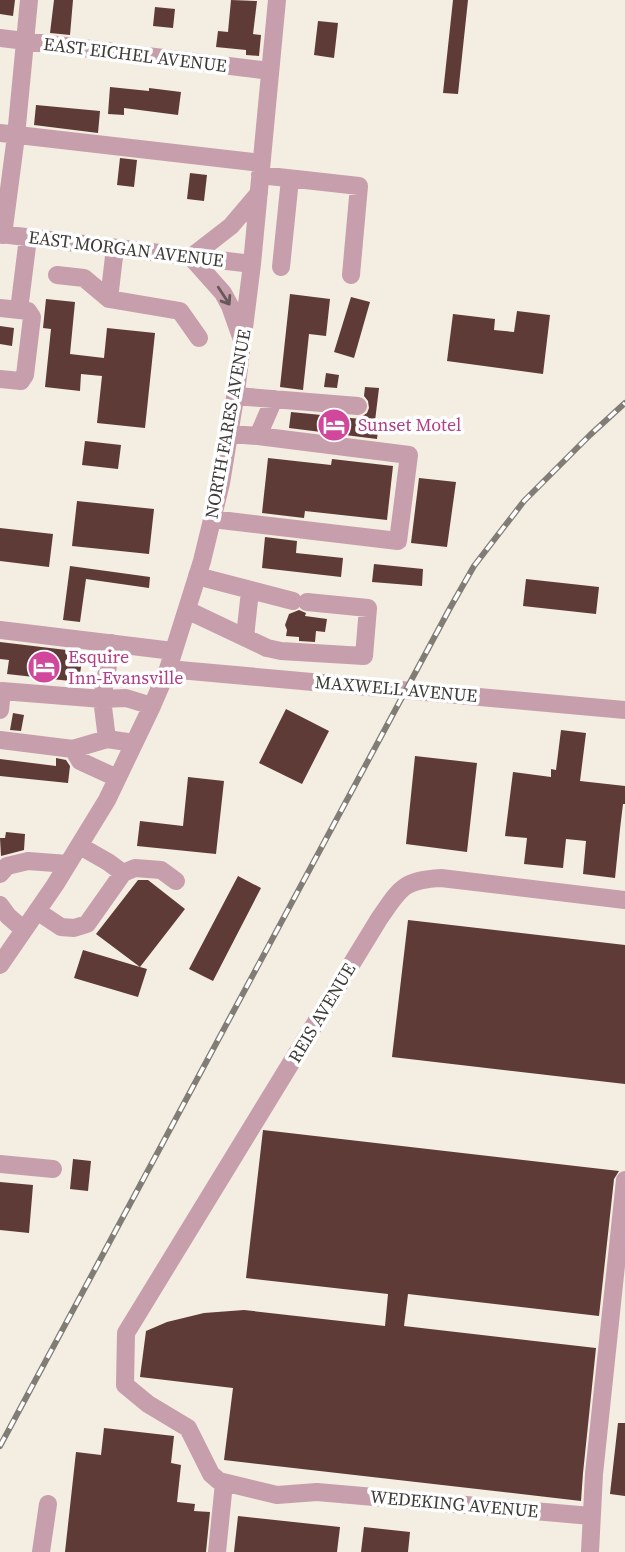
<svg xmlns="http://www.w3.org/2000/svg" width="625" height="1552" font-family="'Source Serif 4',serif">
<style>
.building{fill:#5e3b37}
.lines{fill:none;stroke-linecap:round;stroke-linejoin:round}
.minor{stroke:#c69eac;stroke-width:18}
.rail-casing{stroke:#817d76;stroke-width:6}
.rail{stroke:#fff;stroke-width:3.5;stroke-dasharray:10;stroke-linecap:butt}
.oneway{stroke:#67595a}
.labels{text-anchor:middle;stroke-width:7;stroke-linejoin:round;paint-order:stroke}
.street-label{font-size:18px;fill:#3e3b37;stroke:#fff}
.hotel-label{font-size:18px;fill:#b23c85;stroke:#fff;text-anchor:start}
</style>
<rect width="100%" height="100%" fill="#f4ede1"/>
<path class="building" d="M0,0H15L13,16L0,14Z
M54,0H73L70,35L50,33Z
M231,0L257,1L253,34L261,35L259,56L246,55V50L216,47L218,31L228,32Z
M453,0H468L458,94L443,93Z
M155,7L175,9L173,28L153,26Z
M318,21L338,23L334,58L314,55Z
M110,87L149,91V88L181,92L178,115L124,108V115L108,114Z
M36,105L100,111L98,133L34,125Z
M120,158L137,160L134,187L117,185Z
M190,173L207,175L204,201L187,199Z
M290,294L330,299L326,336L309,334L303,390L280,387Z
M351,297L370,302L354,358L334,352Z
M46,299L75,302L70,354L104,358L107,328L155,333L145,428L97,423L102,376L81,374L80,391L45,387L51,329L43,328Z
M517,311L550,315L543,374L447,361L453,314L495,319L494,330L514,332Z
M0,326L14,328L12,346L0,344Z
M326,373L339,375L337,388L324,387Z
M365,387L379,388L375,421H379L377,439L289,428L291,412L361,419V417L367,413L369,408L368,401L364,396Z
M85,441L121,445L118,469L82,465Z
M268,458L331,465L332,459L393,466L387,520L305,511L304,518L262,513Z
M419,478L456,482L447,547L411,543Z
M77,501L154,509L149,554L72,546Z
M0,528L53,534L49,567L0,561Z
M265,537L297,541L296,553L343,558L341,577L262,568Z
M374,564L423,569L422,586L372,582Z
M70,566L150,577L149,588L86,579L80,622L63,620Z
M526,579L599,587L596,614L523,606Z
M299,610L306,613L305,616L327,619L325,632L316,631L315,642L299,641V637L286,636L287,630L285,625L289,614Z
M0,642L83,652L79,682L7,674L9,660L0,659Z
M286,709L329,731L302,784L259,763Z
M13,713L24,715L21,731L10,730Z
M561,730L586,733L580,781L625,786V804H623L620,829L615,878L583,874L586,841L566,839L563,868L524,864L527,838L505,836L513,772L551,777V769L556,770Z
M415,756L477,763L467,852L406,844Z
M56,758L66,760L70,766L68,783L0,776V759L56,766Z
M188,777L224,781L216,854L137,846L140,821L183,826Z
M6,832L25,834L24,850L1,856L0,838H5Z
M238,876L261,888L213,981L189,969Z
M138,880H148L185,909L140,967L147,969L138,997L74,978L83,950L140,967L96,934Z
M408,920L625,945V1084L392,1057Z
M263,1130L619,1171L614,1179L599,1316L408,1294L404,1326L596,1348L583,1473L581,1501L224,1460L233,1388L140,1377L146,1331L167,1322L204,1313L244,1310L385,1326L388,1294L246,1278Z
M73,1159L91,1161L88,1191L70,1189Z
M0,1182L33,1185L29,1233L0,1230Z
M618,1423H625V1496L610,1494Z
M104,1428L174,1436L171,1463L181,1465L177,1502L195,1504L194,1511L210,1512L206,1552H65L76,1452L101,1455Z
M238,1516L340,1527L337,1552H234Z
M364,1527L410,1532L408,1552H361Z"/>
<g class="lines">
<path class="minor" d="M0,38L270,71
M0,133L261,163
M260,175L359,186L351,275
M0,234L252,264
M3,235L16,136L29,0
M115,248L109,299L180,311L199,338
M281,267L290,179
M57,275L84,278L109,299
M0,308L28,311L32,317L25,375L21,381L0,379
M19,310L28,238
M241,337L230,306L223,293L191,257L231,226L259,193
M236,396L358,406
M230,434L258,436L274,399
M212,519L398,541L409,455L258,436
M197,576L293,601
M187,610L267,648L281,651L364,656L368,608L307,602
M0,630L173,651
M245,637L250,591
M168,669L625,710
M0,710L2,691L102,699L112,643
M107,739L102,699L126,698L152,706
M0,740L73,749L107,739L134,743
M73,749L80,761L117,778
M80,846L108,862L123,873
M0,874L7,866L28,861L68,864
M0,905L8,916L24,930
M37,911L61,927L74,928L87,924L123,873L135,868L161,870L176,881
M0,965L55,885L107,800L152,706L168,669L202,561L221,483L236,392L252,264L277,0
M0,1164L53,1169
M591,1516L317,1492L277,1495L219,1481L211,1474L188,1428L148,1404L125,1385L126,1333L379,919C400,889 402,880 441,878L625,900
M41,1552L48,1504
M217,1552L224,1483
M590,1552L594,1474L625,1180"/>
<defs>
<path id="rail" d="M0,1446L450,608L474,566L524,501L590,435L625,403"/>
</defs>
<use href="#rail" class="rail-casing"/>
<use href="#rail" class="rail"/>
</g>
<defs><path id="oneway-shaft" d="M-6 0H5M1.5-3L5.5 0L1.5 3" fill="none" stroke-width="1.6" stroke-linecap="round" stroke-linejoin="round" transform="scale(1.75)"/></defs>
<use class="oneway" href="#oneway-shaft" transform="translate(224 296) rotate(57)"/>
<defs>
<symbol id="hotel-disc" viewBox="-11 -11 22 22"><circle r="9.5" fill="#d1479c" stroke="#fff"/><path d="M-6-4.5h1.5V1H6V5H4.5V3h-9V5H-6ZM-4 0a1.8 1.8 0 1 1 3.6 0ZM.5 0V-2.5h3Q6-2.5 6 0Z" fill="#fff"/></symbol>
</defs>
<g fill-rule="evenodd">
<use href="#hotel-disc" x="315" y="406" width="38" height="38"/>
<use href="#hotel-disc" x="25" y="648" width="38" height="38"/>
</g>
<g class="labels">
<g class="street-label">
<text transform="translate(135 55) rotate(7)" y="6">EAST EICHEL AVENUE</text>
<text transform="translate(126 249) rotate(7)" y="6">EAST MORGAN AVENUE</text>
<text transform="translate(228 424) rotate(-80)" y="6">NORTH FARES AVENUE</text>
<text transform="translate(396 689) rotate(5)" y="6">MAXWELL AVENUE</text>
<text transform="translate(322 1013) rotate(-59)" y="6">REIS AVENUE</text>
<text transform="translate(454 1504) rotate(5)" y="6">WEDEKING AVENUE</text>
</g>
<g class="hotel-label">
<text x="358" y="431">Sunset Motel</text>
<text x="68" y="663">Esquire<tspan x="68" dy="21">Inn-Evansville</tspan></text>
</g>
</g>
</svg>
